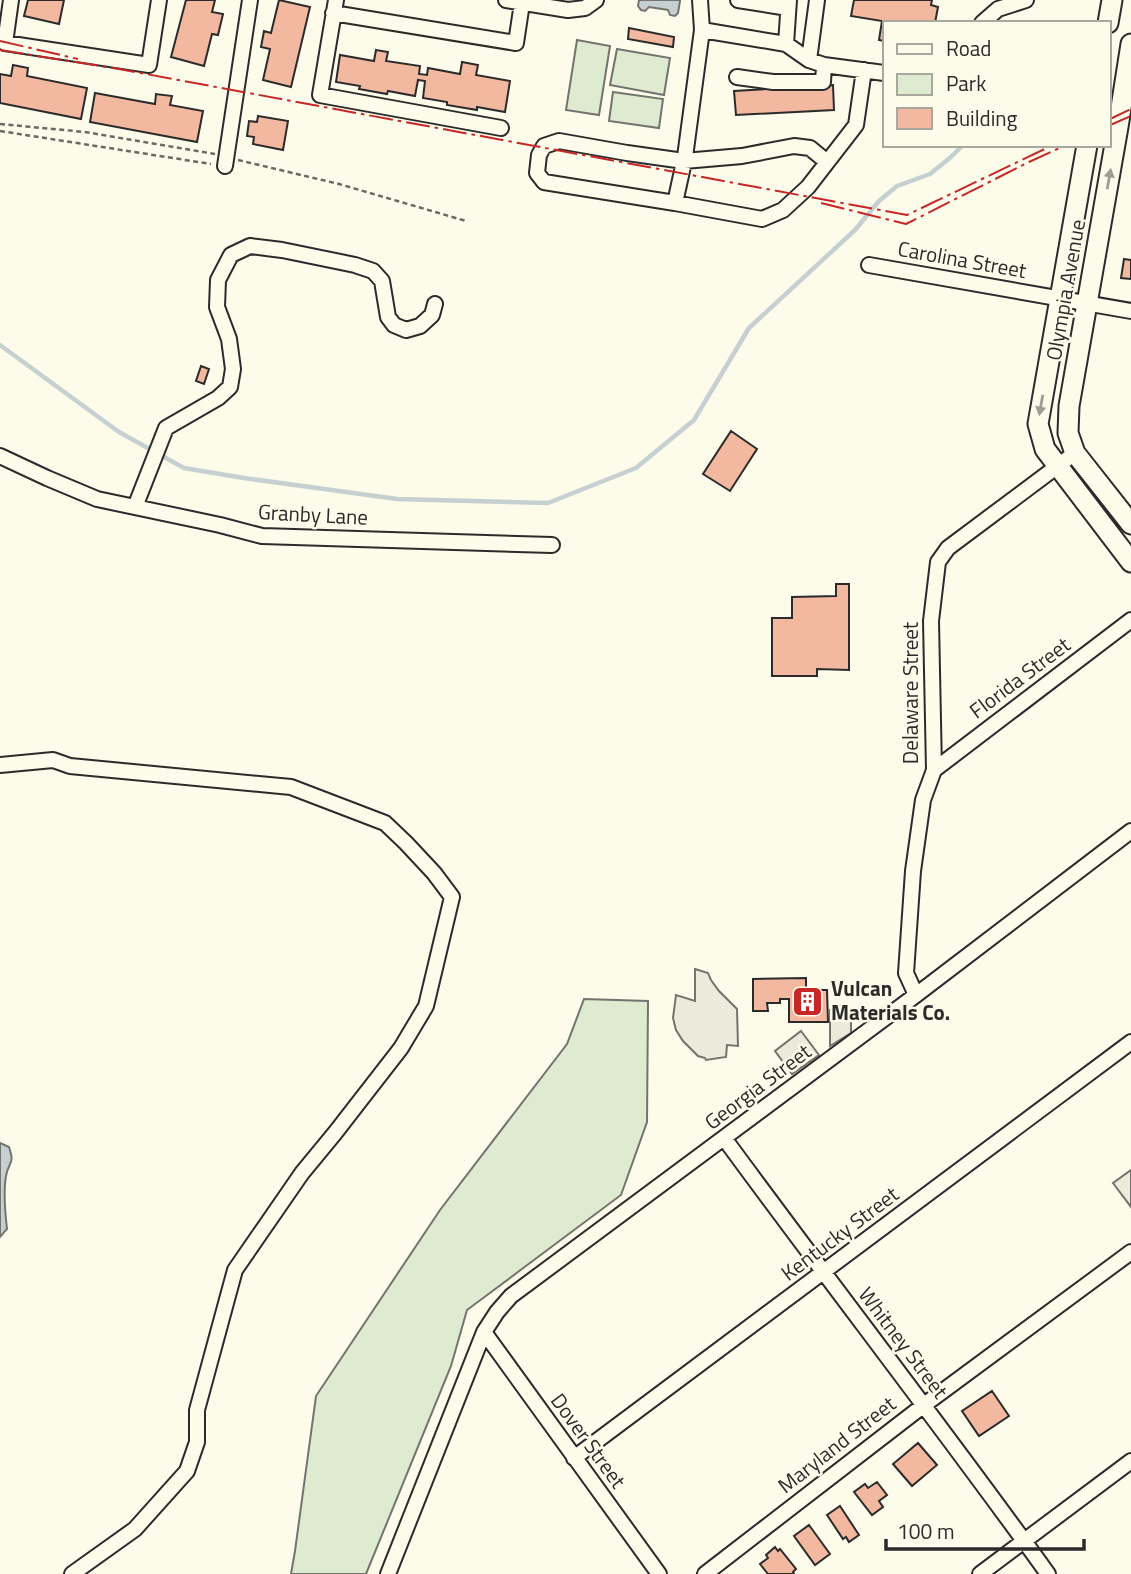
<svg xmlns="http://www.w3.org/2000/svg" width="1131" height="1574" font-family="'Titillium Web',sans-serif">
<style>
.green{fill:#deebd1;stroke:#74746e;stroke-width:2}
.parking{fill:#eceadb;stroke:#74746e;stroke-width:2}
.water{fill:#c7d0d0;stroke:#74746e;stroke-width:2}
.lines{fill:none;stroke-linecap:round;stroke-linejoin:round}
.stream{stroke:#c7d0d0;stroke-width:4.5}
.building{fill:#f2b8a0;stroke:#2b2b2b;stroke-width:2}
.minor-casing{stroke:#2b2b2b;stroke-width:18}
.major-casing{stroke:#2b2b2b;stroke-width:23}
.path{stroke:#6a6964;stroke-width:2.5;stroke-dasharray:5 3.5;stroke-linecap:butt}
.minor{stroke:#fdfbea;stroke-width:14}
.major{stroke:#fdfbea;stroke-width:19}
.power{stroke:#c62828;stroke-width:2;stroke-dasharray:24 5 3.5 5;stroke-linecap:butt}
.oneway{fill:#9e9d94}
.labels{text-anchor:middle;stroke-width:5;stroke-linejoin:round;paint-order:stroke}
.street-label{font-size:21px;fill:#2b2b2b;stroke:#fdfbea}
.poi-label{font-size:21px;font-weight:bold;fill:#2b2b2b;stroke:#fdfbea;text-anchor:start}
</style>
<rect width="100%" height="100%" fill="#fdfbea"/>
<path class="green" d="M577,40L610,46L599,115L566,110Z
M617,49L670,58L664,95L610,85Z
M613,92L663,99L659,128L609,121Z
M584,999L648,1001L647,1122L621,1195L467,1310L451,1366L366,1574H291L295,1551L316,1396L440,1210L567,1044Z"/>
<path class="parking" d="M695,969L708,973L711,980L719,991L737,1009L738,1046L727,1045L726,1057L706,1060L705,1058L698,1056L683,1041L676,1030L673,1018L676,995L695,1001Z
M830,1010H851V1033L830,1046Z
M801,1031L819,1055L792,1074L775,1051Z
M1131,1170V1207L1113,1183Z"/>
<path class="water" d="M639,0H680V1L678,13L675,16L670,15L668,10L649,7L645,11L641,10L638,6Z
M0,1143L9,1147C15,1165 9,1160 6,1176C3,1193 5,1212 7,1229L0,1237Z"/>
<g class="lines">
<path class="stream" d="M0,345L119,432L184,468L244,478L397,499L548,503L636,468L694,420L749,328L855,230L879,201L897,186L930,174L951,157L963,145"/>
</g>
<path class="building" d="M28,0H64L59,24L24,16Z
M186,0H215L212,12L223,14L218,35L212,34L204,66L171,57Z
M279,0L310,7L291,87L263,80L270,49L261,47L264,31L271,33Z
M854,0H932L931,5L938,7L935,23H884V41L879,40L882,21L851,16Z
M629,28L674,37L673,47L628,39Z
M376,50L388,52L386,61L420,66L419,74L427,75L428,68L460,74L462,62L478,65L476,75L510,81L505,112L477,107V110L447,105V102L423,98L425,81L418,80L415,96L388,91L387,94L359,89L360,86L336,82L340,55L374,61Z
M13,65L28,68L27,76L87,88L81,119L0,103V74L11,76Z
M833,85L834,110L736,115L734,91Z
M95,93L155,104L156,94L172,96L170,105L203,111L197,142L90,122Z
M258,116L288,121L283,150L253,144L254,137L247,136L249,121L257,122Z
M1124,259L1131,260V279L1121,278Z
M201,366L209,369L204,384L196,381Z
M731,431L757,449L730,491L703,474Z
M836,584H849V670L817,669V676H772V618H792V597L836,596Z
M806,978V990H827L828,1022H789V999H780V1003H767L768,1011H753V979Z
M992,1391L1009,1416L979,1436L962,1411Z
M918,1443L937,1465L912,1486L893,1464Z
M877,1482L887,1495L879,1501L883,1507L872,1515L854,1492L865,1484L868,1488Z
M840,1506L859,1535L849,1542L846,1537L843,1539L827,1515Z
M809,1525L830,1554L815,1565L794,1536Z
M775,1547L778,1551L780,1549L796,1569L793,1572L794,1574H768L760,1564L768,1558L766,1555Z"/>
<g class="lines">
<defs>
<path id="minor" d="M11,0L5,43L149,65L159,0
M336,0L320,95L501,128
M506,0L568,10L585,8L596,0
M700,0L702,30L685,157L675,203L762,219L783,210L808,187L856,125L864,70
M738,0L788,8
M789,0L786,44L809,60L824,65L884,73
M333,13L516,43L522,3
M982,23L998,9L1026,0
M702,30L786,44
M809,60L817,0
M737,77L773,82H823L824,65
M225,166L250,0
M675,203L544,182L537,173L539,155L544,146L559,141L627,153L684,161L742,156L794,146L810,148L827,162
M869,265L1131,311
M0,456L47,478L97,499L220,525L262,536L552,545
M135,507L166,428L218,398L230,387L233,369L229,339L217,307L218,280L231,255L250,246L282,250L355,265L373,271L382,281L388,317L394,325L406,330L420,326L432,315L435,304
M0,765L53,760L70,766L291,787L385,823L406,843L434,873L452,897L426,1006L401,1048L335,1133L302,1173L235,1270L197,1410V1442L187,1471L135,1529L72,1574
M934,770L1131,620
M916,995L906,973L913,871L923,800L934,770L931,621L938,562L948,548L1075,453
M724,1138C831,1284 942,1427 1048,1574
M484,1332L659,1574
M574,1458L1131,1042
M388,1574L484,1332L497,1312L511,1296L916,995L1131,831
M705,1574L924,1405L1131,1252
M980,1574L1131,1461"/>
<path id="major" d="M1108,23L1112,0
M1131,44L1118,127L1069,406L1068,433L1075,453L1131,524
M1087,145L1038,424L1045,449L1131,562"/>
</defs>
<use href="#minor" class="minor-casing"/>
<use href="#major" class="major-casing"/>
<path class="path" d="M0,124L85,132L215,154
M0,131L211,164
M238,160L339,184L466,221"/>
<use href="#minor" class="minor"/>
<use href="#major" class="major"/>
<path class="power" d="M0,41L78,59
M0,50L119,69L907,215L1053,145
M1108,120L1131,109
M1108,126L1131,116
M821,203L906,224L1029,162L1066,145"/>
</g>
<defs><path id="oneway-solid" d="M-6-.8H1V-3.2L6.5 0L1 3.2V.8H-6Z" transform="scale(1.75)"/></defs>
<g class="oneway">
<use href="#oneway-solid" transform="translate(1109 179) rotate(-80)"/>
<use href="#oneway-solid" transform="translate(1041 405) rotate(100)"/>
</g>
<defs>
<symbol id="building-square" viewBox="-11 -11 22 22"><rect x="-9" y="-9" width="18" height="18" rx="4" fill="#c62828" stroke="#fdfbea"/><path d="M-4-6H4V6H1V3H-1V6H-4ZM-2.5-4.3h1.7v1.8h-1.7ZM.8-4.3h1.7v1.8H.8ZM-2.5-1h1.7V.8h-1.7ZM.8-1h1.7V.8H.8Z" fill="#fff"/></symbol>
</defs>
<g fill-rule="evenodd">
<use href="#building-square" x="790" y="984" width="35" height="35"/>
</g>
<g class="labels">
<g class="street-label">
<text transform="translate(962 260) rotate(10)" y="7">Carolina Street</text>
<text transform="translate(1066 290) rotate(-80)" y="7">Olympia Avenue</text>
<text transform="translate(313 515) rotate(3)" y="7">Granby Lane</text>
<text transform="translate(1020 678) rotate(-37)" y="7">Florida Street</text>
<text transform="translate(911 693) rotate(-90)" y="7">Delaware Street</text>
<text transform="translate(758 1087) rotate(-37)" y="7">Georgia Street</text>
<text transform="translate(840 1234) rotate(-37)" y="7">Kentucky Street</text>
<text transform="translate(903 1343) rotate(53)" y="7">Whitney Street</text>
<text transform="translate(588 1441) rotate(54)" y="7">Dover Street</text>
<text transform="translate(837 1445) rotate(-38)" y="7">Maryland Street</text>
</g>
<g class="poi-label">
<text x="831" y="996">Vulcan<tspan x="831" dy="24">Materials Co.</tspan></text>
</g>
</g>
<rect x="883" y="21" width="228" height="126" fill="#fdfbea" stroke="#a9a89e" stroke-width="2"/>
<rect x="897" y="44" width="35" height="10" fill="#fdfbea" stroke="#a9a89e" stroke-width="2"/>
<text x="946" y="56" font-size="21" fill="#2b2b2b">Road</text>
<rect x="897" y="74" width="35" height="21" fill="#deebd1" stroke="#a9a89e" stroke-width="2"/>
<text x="946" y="91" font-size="21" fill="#2b2b2b">Park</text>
<rect x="897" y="108" width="35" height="21" fill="#f2b8a0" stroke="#a9a89e" stroke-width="2"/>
<text x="946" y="126" font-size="21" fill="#2b2b2b">Building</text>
<path d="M886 1539v10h198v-10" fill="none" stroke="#2b2b2b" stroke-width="3.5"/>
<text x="897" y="1539" font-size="21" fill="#2b2b2b" stroke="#fdfbea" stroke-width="5" paint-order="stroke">100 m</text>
</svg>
